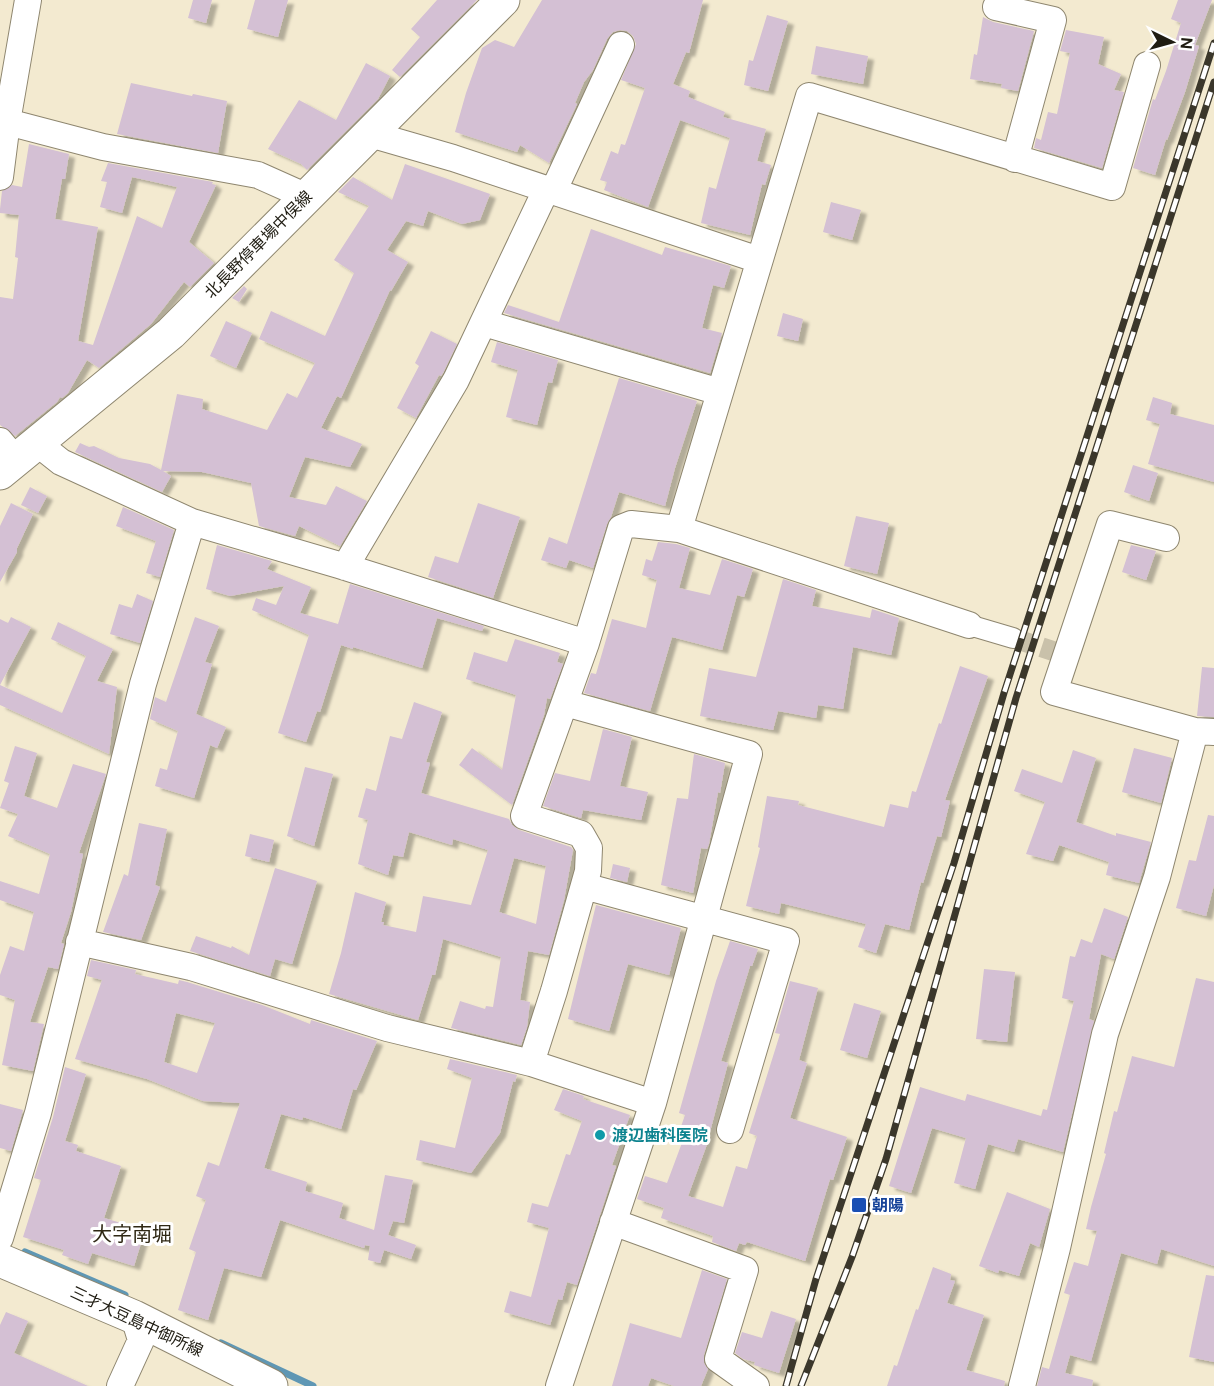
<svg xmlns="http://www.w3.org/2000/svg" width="1214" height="1386" viewBox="0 0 1214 1386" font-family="'DM Sans','Noto Sans JP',sans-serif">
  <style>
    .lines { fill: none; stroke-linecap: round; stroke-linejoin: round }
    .stream { stroke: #5f97b4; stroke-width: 7 }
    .building { fill: #d4c0d4; fill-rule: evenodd; filter: url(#shadow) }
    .pedestrian-tunnel { stroke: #c9c1aa; stroke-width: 20; stroke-dasharray: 20 10; stroke-linecap: butt }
    .pedestrian-casing { stroke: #8e866f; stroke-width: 22 }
    .minor-casing { stroke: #8e866f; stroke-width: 28 }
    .secondary-casing { stroke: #8e866f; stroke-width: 35 }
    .pedestrian { stroke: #fff; stroke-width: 20 }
    .minor { stroke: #fff; stroke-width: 26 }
    .secondary { stroke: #fff; stroke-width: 33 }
    .rail-casing { stroke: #3b372b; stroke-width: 7 }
    .rail { stroke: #fff; stroke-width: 4.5; stroke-dasharray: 14; stroke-linecap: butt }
    .culture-dot { fill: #0f9aa8; stroke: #fff; stroke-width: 2 }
    .transit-dot { fill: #1a4fb4; stroke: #fff; stroke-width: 2 }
    .labels { text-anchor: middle; stroke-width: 6; stroke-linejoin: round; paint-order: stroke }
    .street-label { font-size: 16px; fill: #1f1c12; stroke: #fff }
    .culture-label { font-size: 16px; font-weight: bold; fill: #0d838f; stroke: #fff; text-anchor: start }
    .transit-label { font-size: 16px; font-weight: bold; fill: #164399; stroke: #fff; text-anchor: start }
    .quarter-label { font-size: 20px; fill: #2f2814; stroke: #fff }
  </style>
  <defs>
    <filter id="shadow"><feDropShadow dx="6" dy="4" stdDeviation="1.5" flood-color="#0004"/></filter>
  </defs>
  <rect width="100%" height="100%" fill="#f3ead0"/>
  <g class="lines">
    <!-- stream -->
    <path class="stream" d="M25,1252L125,1295
      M221,1343L313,1386"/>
  </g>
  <!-- building -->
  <path class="building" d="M193,0H212L206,23L188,18Z
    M255,0H288L278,37L247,29Z
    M437,0H477L400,77L392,70L420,37L411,29Z
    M542,0H703L689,53L686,52L673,84L690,91L688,97L725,112L723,117L766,129L757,161L771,165L765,185L762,184L750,235L701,223L709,187L716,189L730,138L680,120L648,207L604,190L607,182L600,180L611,151L618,154L621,144L625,145L645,88L621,80L636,44L633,36L627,31L620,30L613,32L607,39L593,70L584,82L575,103L577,104L549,163L520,145L517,152L455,132L466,93L482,48L495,40L514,47Z
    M1178,0H1212L1195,45L1199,46L1185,92L1167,140L1166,139L1155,175L1133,168L1153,99L1155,100L1166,71L1181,23L1171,19Z
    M767,15L788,21L768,91L744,85L749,60L753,61Z
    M983,17L993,22L1034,31L1018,91L1001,88L1002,84L970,79L974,54L977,55Z
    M1066,30L1104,37L1098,64L1121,74L1114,90L1124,92L1102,168L1034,148L1036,138L1041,140L1048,112L1057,114L1070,53L1060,51Z
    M816,46L868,56L863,84L811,74Z
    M366,63L390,76L378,99L307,170L301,164L268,149L299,100L336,120Z
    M131,83L192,96L193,94L227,101L218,153L117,134Z
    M29,144L69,154L65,179H62L55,219L98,227L78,341L93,345L137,216L162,228L177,187L132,177L122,213L100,207L107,182L101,181L108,163L213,182L212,184L216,185L189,242L214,263L190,287L184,282L151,324L99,368L87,360L68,393L62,398L60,397L57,402L15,436L0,425V297L13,299L18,258L15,257L19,215L0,213V209L2,191L12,185L22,187Z
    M405,164L490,194L480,220L462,224L428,211L423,226L406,221L387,250L408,262L391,291L390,290L341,398L337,396L321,428L362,444L350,467L305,457L289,497L326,505L336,486L367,501L340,546L299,526L295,536L259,526L251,483L202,472L163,471L171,476L162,492L75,452L80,443L89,447L94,446L119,458L150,464L161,470L177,394L203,399L202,409L267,430L287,393L297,398L315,363L259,339L271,311L325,336L354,273L334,260L369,206L338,192L353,177L392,200Z
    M831,202L861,210L852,240L823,232Z
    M591,229L662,255L665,247L731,266L724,288L713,285L702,328L722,333L710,373L504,313L508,305L559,322Z
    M244,286L247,289L239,302L232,298Z
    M783,313L803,319L798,341L777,336Z
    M226,321L252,333L236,368L210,356Z
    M431,331L457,344L443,373L441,376L439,375L416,418L397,408L419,366L415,363Z
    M497,342L558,360L552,383L548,382L537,425L506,417L518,370L491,362Z
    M619,378L697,401L675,468L665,506L619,492L611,517L607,524L593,568L569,560L566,568L541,560L549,537L567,544Z
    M1153,397L1172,403L1170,414L1214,425V482L1148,464L1160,424L1146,420Z
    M1133,465L1158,473L1149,501L1124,492Z
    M30,487L47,496L38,513L21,505Z
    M11,503L33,514L17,548V552L0,582V526Z
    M478,503L520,517L493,598L428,577L435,556L458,563Z
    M123,507L174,530L160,577L146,573L156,541L116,526Z
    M856,516L889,523L877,574L844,566Z
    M658,542L676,544L690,548L679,588L710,595L722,559L753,569L744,597L737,595L722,650L672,637L650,711L584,693L591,673L596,674L612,619L646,628L657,580L642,575L646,559L652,561Z
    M217,545L272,561L267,569L311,587L300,613L338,624L350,584L484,626L482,631L437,618L422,668L353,647V649L341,645L320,712L317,711L306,742L278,733L309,635L252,610L256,598L276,605L284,586L230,596L206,589Z
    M1131,545L1156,551L1146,580L1122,572Z
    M783,579L816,590L812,606L870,618L872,609L899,618L891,655L853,647L843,709L818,705L816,718L778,711L773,730L700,716L709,668L756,677Z
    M137,594L153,601L140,643L110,634L119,604L132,608Z
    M11,617L31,627L0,685L62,713L86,656L51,639L58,622L113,649L97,681L117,687L109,754L0,705V619L8,623Z
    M195,617L219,626L205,662L212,664L196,714L226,727L217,748L210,745L194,798L155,786L160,768L167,770L178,731L150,719L155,697L166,702Z
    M515,639L560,653L557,662L563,664L550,699L547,698L544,715L512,805L459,765L472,748L502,770L516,695L466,679L474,652L507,662Z
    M960,666L988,676L945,800L950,801L941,837L937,836L923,883L921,882L909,930L885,924L876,953L858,947L866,924L781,903L779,914L746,906L760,848L758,847L767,796L799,801L798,805L884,827L890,804L908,808L912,791L916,792L939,723L941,724Z
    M1202,667L1214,668V717L1197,716Z
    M414,702L442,712L426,762L430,763L421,793L509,819L512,825L519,830L571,847L573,850L564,900L549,955L528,951L520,1000L530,1002L527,1027L521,1045L451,1028L460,1001L485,1009L486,1006L493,1007L501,957L443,939L435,975H432L418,1020L329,994L341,953L355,892L386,902L381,922H384L383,925L416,932L423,896L471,905L488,850L453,839L452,845L409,832L403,857L393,855L388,875L358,864L368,820L358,817L366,788L376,791L390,736L402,739ZM514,858L546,866L536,924L499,912Z
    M603,729L632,737L620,786L648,792L641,820L583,810L581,818L543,806L555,773L590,781Z
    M15,746L37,753L24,796L57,808L73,764L106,774L79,853L83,854L71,912L61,943L64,944L58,969L48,967L30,1022L44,1024L33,1071L2,1065L15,1000L0,995V975L10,946L24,951L34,912L0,900V881L39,894L50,854L8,836L18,814L0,808L9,783L4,781Z
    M1134,748L1172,758L1161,803L1122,792Z
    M1073,750L1096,758L1076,822L1116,836V833L1151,842L1139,883L1106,875L1109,862L1059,845L1053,861L1026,854L1045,802L1014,791L1022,769L1062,783Z
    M694,754L725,763L720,793L718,792L709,844L707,849L701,848L693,893L661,885L677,798L688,799Z
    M305,767L333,774L314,846L287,836Z
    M1208,815L1214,816V885L1206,916L1176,908L1189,860L1196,861Z
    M139,823L167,829L155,885L160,887L141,940L103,932L124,874L128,876Z
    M250,834L274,840L269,862L245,856Z
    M613,864L630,868L627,882L610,878Z
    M275,868L317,881L292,964L275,959L270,976L190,951L196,936L231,948L232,946L249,955Z
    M596,905L681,928L669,975L628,964L609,1031L568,1019Z
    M1104,908L1128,917L1114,959L1101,954L1089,1019L1094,1021L1063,1152L1018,1139L1014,1152L988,1144L975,1189L954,1183L966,1138L932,1128L911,1193L889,1186L920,1087L965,1101L967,1094L1041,1116L1043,1109L1047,1110L1074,1001L1062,998L1070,956L1075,957L1081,939L1092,943Z
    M730,941L758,949L752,966H750L721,1061L728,1063L706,1147L688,1196L723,1207L736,1166L747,1169L757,1136L749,1133L780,1034L775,1033L790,981L818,988L799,1060L807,1063L790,1118L847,1137L833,1180L830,1179L805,1261L747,1242L745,1245L739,1243L736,1251L712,1242L713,1236L661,1218L664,1208L637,1199L645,1176L667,1183L683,1140L677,1138L685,1115L679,1113L716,981Z
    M91,960L136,970L135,974L178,984L179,980L187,982L262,1005L310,1024L311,1020L377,1041L356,1090L353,1089L341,1129L303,1117L302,1120L281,1114L264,1168L307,1182L305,1191L343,1203L339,1218L374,1230L385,1175L413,1180L404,1223L393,1221L388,1235L416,1245L411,1259L384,1250L380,1263L368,1260L370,1246L365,1245L364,1248L280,1220L261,1277L224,1268L208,1320L178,1310L196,1252L189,1249L206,1200L196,1196L208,1162L219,1166L240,1103L203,1101L147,1079L75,1059L102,980L87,976ZM176,1013L215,1023L197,1073L164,1062Z
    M984,969L1015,972L1007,1042L976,1039Z
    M1196,978L1214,982V1266L1161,1249L1157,1264L1121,1253L1091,1361L1070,1355L1065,1373L1093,1380L1092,1386H1037L1042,1367L1049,1369L1070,1295L1064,1293L1074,1262L1088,1266L1097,1231L1086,1229L1091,1207L1106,1154L1104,1153L1114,1111L1117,1112L1132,1056L1174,1067Z
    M854,1003L881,1011L867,1058L840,1050Z
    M450,1059L517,1075L515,1082L513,1081L500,1133L471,1173L416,1160L420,1140L455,1148L472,1078L447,1069Z
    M65,1067L86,1074L65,1141L78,1145L76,1151L121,1166L104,1218L145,1230L134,1266L92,1253L88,1264L62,1255L64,1250L23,1237L41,1180L34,1178L53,1117Z
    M563,1089L584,1096L583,1099L630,1115L612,1165L616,1166L577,1285L567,1282L562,1300L558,1299L550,1325L504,1312L510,1291L531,1297L549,1228L527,1222L532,1203L548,1207L566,1154L570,1155L582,1121L554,1110Z
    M0,1104L23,1110L11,1151L0,1148Z
    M1007,1192L1050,1209L1039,1247L1030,1243L1019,1276L999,1270L998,1273L979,1266Z
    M933,1267L951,1274L950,1280L955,1281L947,1303L984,1315L966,1370L1005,1381L1004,1386H887L894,1365L897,1366L916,1309L918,1310Z
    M702,1270L727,1279L704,1355V1363L708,1369L701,1386H674L651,1378L648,1386H612L630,1323L681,1338Z
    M1206,1275L1214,1276V1362L1189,1357Z
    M771,1311L796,1319L779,1373L754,1365L755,1362L743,1359L735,1353L742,1332L762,1338Z
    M6,1312L28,1321L14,1353L88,1386H0V1325Z"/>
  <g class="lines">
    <!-- pedestrian-tunnel -->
    <path class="pedestrian-tunnel" d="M1013,638L1056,652"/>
    <!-- pedestrian casing -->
    <g class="pedestrian-casing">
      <path id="pedestrian" d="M969,625L1013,638"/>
    </g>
    <!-- minor casing -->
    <g class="minor-casing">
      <path id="minor" d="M996,7L1053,20L1015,159
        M0,120L103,147L258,175L305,196
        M370,134L453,158L759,260
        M0,177L7,122L28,0
        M553,192L621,45
        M484,323L720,392
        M0,441L16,460
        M37,443L61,462L192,522L339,565L586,643
        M679,529L969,625
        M1166,538L1110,524L1054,692L1195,731L1214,732
        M345,567L456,380L546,190
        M565,703L749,754L653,1103
        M584,886L786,941L730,1130
        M79,942L191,967L387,1028L531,1063L653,1103L559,1386
        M531,1063L554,991L588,871L589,848L581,834L524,816L586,643L621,528L631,524L679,529L809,96L1112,187L1147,65
        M613,1222L745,1270L718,1359L756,1386
        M0,1238L38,1113L143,684L192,522
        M120,1386L141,1340L134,1317
        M1022,1386L1057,1248L1105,1034L1157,877L1195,731"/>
    </g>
    <!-- secondary casing -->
    <g class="secondary-casing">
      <path id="secondary" d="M0,473L171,333L503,0
        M0,1260L134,1317L271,1386"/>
    </g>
    <!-- pedestrian -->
    <use href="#pedestrian" class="pedestrian"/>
    <!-- minor -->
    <use href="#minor" class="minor"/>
    <!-- secondary -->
    <use href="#secondary" class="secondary"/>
    <!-- rail casing -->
    <g class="rail-casing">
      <path id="rail" d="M786,1386L816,1279L954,863L1004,693L1214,43
        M801,1386L852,1257L886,1159L1016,698L1214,82"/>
    </g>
    <!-- rail -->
    <use href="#rail" class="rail"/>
  </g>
  <!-- markers -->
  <circle class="culture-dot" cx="600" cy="1135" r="6"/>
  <rect class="transit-dot" x="851" y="1197" width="16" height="16" rx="3"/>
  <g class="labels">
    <!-- street labels -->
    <g class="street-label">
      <text transform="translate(258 244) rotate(-45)" y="6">北長野停車場中俣線</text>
      <text transform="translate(137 1321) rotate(25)" y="6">三才大豆島中御所線</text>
    </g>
    <!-- culture labels -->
    <g class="culture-label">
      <text x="612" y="1141">渡辺歯科医院</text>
    </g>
    <!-- transit labels -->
    <g class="transit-label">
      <text x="872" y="1211">朝陽</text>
    </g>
    <!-- quarter labels -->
    <g class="quarter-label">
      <text x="132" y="1241">大字南堀</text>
    </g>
  </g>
  <!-- north arrow -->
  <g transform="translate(1172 42) rotate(95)" stroke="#ffffff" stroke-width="4.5" paint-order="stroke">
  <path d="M0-4.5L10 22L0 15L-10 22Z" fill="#1f1c12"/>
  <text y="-9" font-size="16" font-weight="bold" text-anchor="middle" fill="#1f1c12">N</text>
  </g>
</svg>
